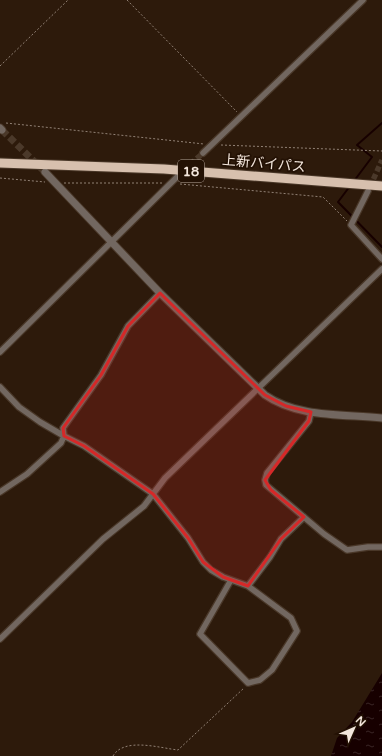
<svg xmlns="http://www.w3.org/2000/svg" width="382" height="756" viewBox="0 0 382 756" font-family="'Varela Round','Noto Sans JP',sans-serif">
  <style>
    .water { fill: url(#water-ripples) }
    .lines { fill: none; stroke-linecap: round; stroke-linejoin: round }
    .stream { stroke: #170000; stroke-width: 2 }
    .minor-tunnel { stroke: #4b392a; stroke-width: 5.5; stroke-dasharray: 5.5 3; stroke-linecap: butt }
    .tertiary-tunnel { stroke: #4b392a; stroke-width: 7; stroke-dasharray: 7 3.5; stroke-linecap: butt }
    .minor-casing { stroke: #493728; stroke-width: 8 }
    .tertiary-casing { stroke: #493728; stroke-width: 9 }
    .trunk-casing { stroke: #493728; stroke-width: 11 }
    .path { stroke: #918175; stroke-width: 1; stroke-dasharray: 2 2; stroke-linecap: butt }
    .minor { stroke: #726760; stroke-width: 5.5 }
    .tertiary { stroke: #726760; stroke-width: 7 }
    .trunk { stroke: #d7c0ae; stroke-width: 9 }
    .marked { fill: #d62828; fill-opacity: 0.2; stroke: #d62828; stroke-width: 3; stroke-linejoin: round }
    .labels { text-anchor: middle; stroke-width: 3.5; stroke-linejoin: round; paint-order: stroke }
    .shield { fill: #231104; stroke: #b5a69b; stroke-width: 1 }
    .shield-label { font-size: 13px; font-weight: bold; fill: #f3e6dc }
    .street-label { font-size: 14px; fill: #f3e6dc; stroke: #231104 }
  </style>
  <defs>
    <pattern id="water-ripples" width="26" height="14" patternUnits="userSpaceOnUse"><rect width="26" height="14" fill="#170000"/><path d="M2 4q2-2 4 0t4 0M15 11q2-2 4 0t4 0" fill="none" stroke="#392525"/></pattern>
  </defs>
  <rect width="100%" height="100%" fill="#2d1a0b"/>
  <!-- water -->
  <path class="water" d="M382,673V756H331L337,738L352,722Z"/>
  <g class="lines">
    <!-- stream -->
    <path class="stream" d="M354,181L372,157L357,145L382,123
      M350,186L338,202L382,247"/>
    <!-- minor-tunnel -->
    <path class="minor-tunnel" d="M184,170L203,153
      M370,187L382,160"/>
    <!-- tertiary-tunnel -->
    <path class="tertiary-tunnel" d="M2,130L45,172"/>
    <!-- minor casing -->
    <g class="minor-casing">
      <path id="minor" d="M203,153L363,0
        M368,191L351,225L382,259
        M0,352L177,177
        M0,387L19,407L40,422L64,436L84,446L153,494L188,538L203,562L211,570L223,577L248,586L270,557L281,539L304,517
        M311,412L309,421L267,473L265,480L266,485L324,534L347,550L368,547H382
        M0,492L27,474L61,443L64,436L63,428L101,375L128,326L160,293
        M231,580L200,634L248,683L260,680L272,670L297,631L291,618L248,586
        M0,639L103,539L144,506L165,478L382,269"/>
    </g>
    <!-- tertiary casing -->
    <g class="tertiary-casing">
      <path id="tertiary" d="M0,128L2,130
        M45,172L160,293L265,395C298,418 343,414 382,418"/>
    </g>
    <!-- trunk casing -->
    <g class="trunk-casing">
      <path id="trunk" d="M0,163L164,169L382,186"/>
    </g>
    <!-- path -->
    <path class="path" d="M127,0L237,112
      M0,66L68,0
      M6,123L204,144
      M221,145L382,151
      M0,178L45,182
      M64,183H163
      M180,184L323,197L347,221
      M113,756C124,737 160,748 178,750L244,688"/>
    <!-- minor -->
    <use href="#minor" class="minor"/>
    <!-- tertiary -->
    <use href="#tertiary" class="tertiary"/>
    <!-- trunk -->
    <use href="#trunk" class="trunk"/>
  </g>
  <!-- marked area -->
  <path class="marked" d="M160,293L265,395L286,406L311,412L309,421L265,480L271,490L304,517L281,539L248,586L223,577L203,562L188,538L153,494L84,446L64,436L63,428L101,375L128,326Z"/>
  <g class="labels">
    <!-- shield labels -->
    <rect class="shield" x="178" y="160" width="26" height="22" rx="3"/>
    <g class="shield-label">
      <text x="191" y="176">18</text>
    </g>
    <!-- street labels -->
    <g class="street-label">
      <text transform="translate(264 163) rotate(5)" y="5">上新バイパス</text>
    </g>
  </g>
  <!-- north arrow -->
  <g transform="translate(354 728) rotate(45)" stroke="#231104" stroke-width="3" paint-order="stroke">
  <path d="M0-3L7 15L0 10L-7 15Z" fill="#f3e6dc"/>
  <text y="-6" font-size="11" font-weight="bold" text-anchor="middle" fill="#f3e6dc">N</text>
  </g>
</svg>
